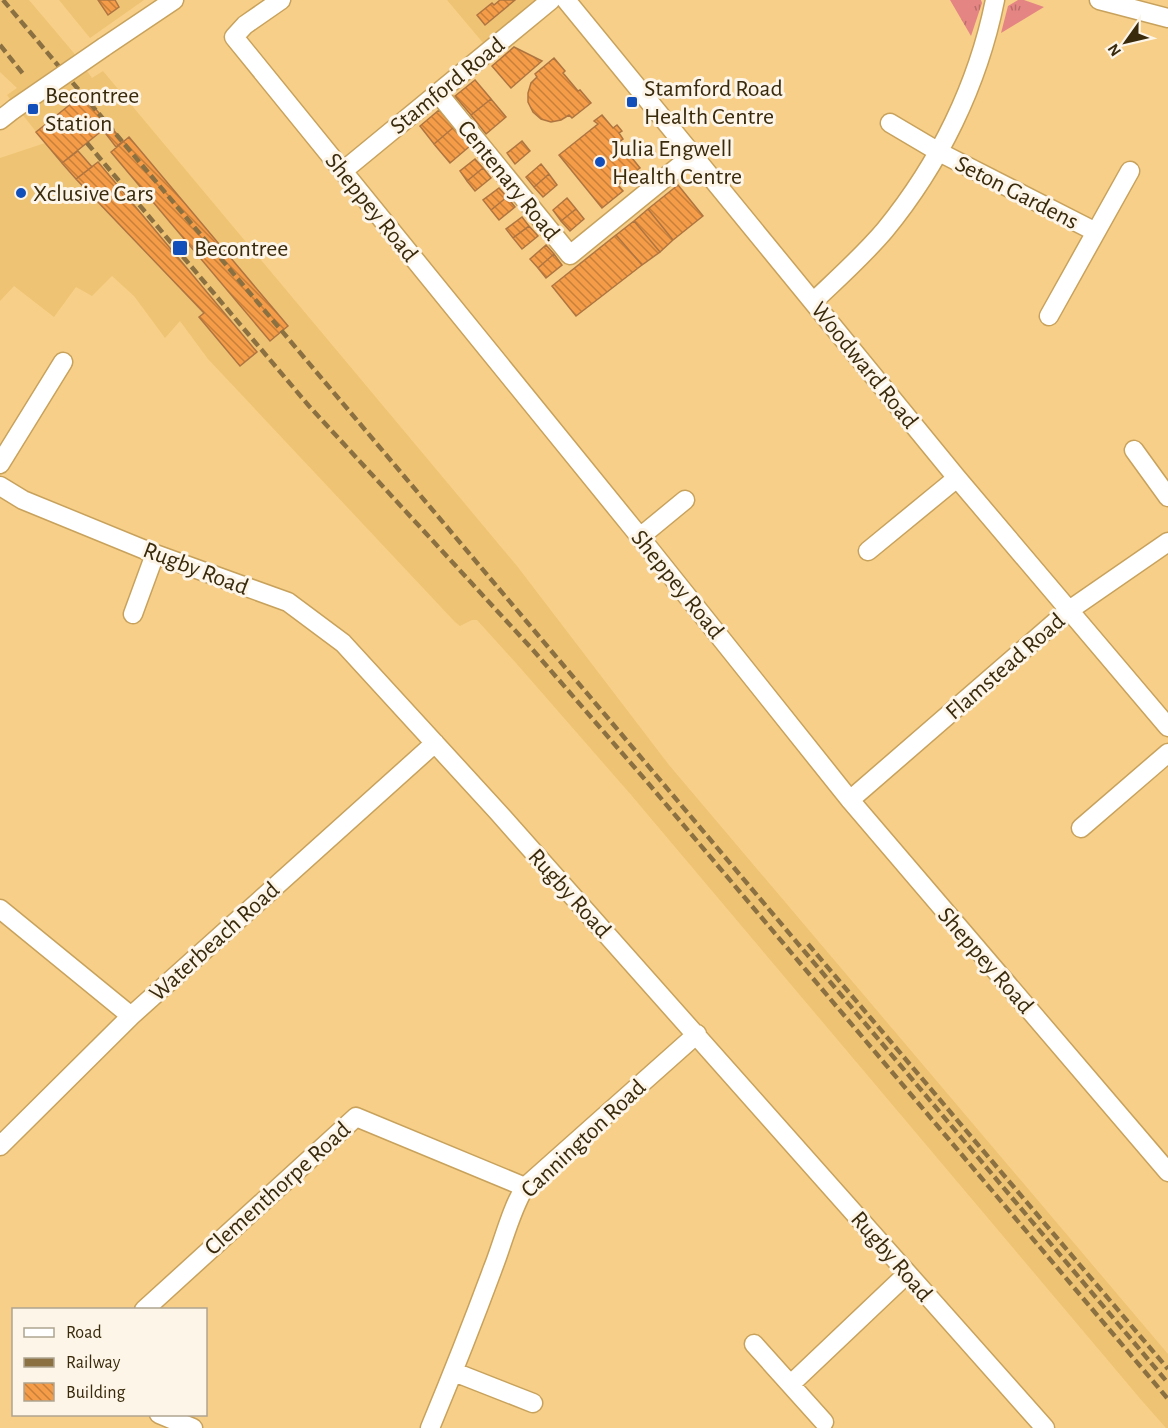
<svg xmlns="http://www.w3.org/2000/svg" width="1168" height="1428" viewBox="0 0 1168 1428" font-family="'Alegreya Sans',sans-serif">
  <style>
    .built { fill: #efc374 }
    .grass { fill: url(#grass-tufts) }
    .building { fill: url(#building-back-hatch); stroke: #af7541; stroke-width: 1.5 }
    .lines { fill: none; stroke-linecap: round; stroke-linejoin: round }
    .minor-casing { stroke: #c8a25c; stroke-width: 21 }
    .minor { stroke: #fff; stroke-width: 18 }
    .rail { stroke: #8b7141; stroke-width: 4.5; stroke-dasharray: 9 4.5; stroke-linecap: butt }
    .minor-bridge-casing { stroke: #c8a25c; stroke-width: 21; stroke-linecap: butt }
    .minor-bridge { stroke: #fff; stroke-width: 18 }
    .poi-dot { fill: #134fba; stroke: #fdf5e8; stroke-width: 2 }
    .labels { text-anchor: middle; stroke-width: 6; stroke-linejoin: round; paint-order: stroke }
    .street-label { font-size: 24px; fill: #392a0c; stroke: #fdf5e8 }
    .poi-label { font-size: 24px; fill: #392a0c; stroke: #fdf5e8; text-anchor: start }
  </style>
  <defs>
    <pattern id="grass-tufts" width="24" height="20" patternUnits="userSpaceOnUse" patternTransform="scale(1.5)"><rect width="24" height="20" fill="#e48584"/><path d="M3 7l-1-3M5 7V3M7 7l1-3M15 17l-1-3M17 17v-4M19 17l1-3" fill="none" stroke="#ba6d6a"/></pattern>
    <pattern id="building-back-hatch" width="6" height="6" patternUnits="userSpaceOnUse" patternTransform="scale(1.5)"><rect width="6" height="6" fill="#f49c48"/><path d="M-1 5l2 2M0 0l6 6M5-1l2 2" fill="none" stroke="#c77f3a"/></pattern>
  </defs>
  <rect width="100%" height="100%" fill="#f7cf88"/>
  <!-- built -->
  <path class="built" d="M0,0H29L73,52L92,78L103,71L517,566L669,765L1168,1354V1428H1166L1143,1402L632,796L516,663L477,620H472L460,626L455,622L208,359L180,321L165,338L134,296L112,276L92,296L76,287L54,317L14,286L0,301V158L45,143L7,95L17,88L0,72Z
    M59,0H144L90,38Z
    M447,0H537L484,44Z"/>
  <!-- grass -->
  <path class="grass" d="M950,0H981L982,3L971,36Z
    M1018,0H1024L1044,7L1001,33L1008,6Z"/>
  <!-- building -->
  <path class="building" d="M98,0H115L119,7L108,15Z
    M500,0H515L485,25L477,15L492,3L494,5Z
    M514,47L542,61L511,88L492,66Z
    M554,58L565,71L563,73L578,91L580,90L591,103L572,118L569,115L561,120L551,122L541,119L533,112L528,102V93L531,83L537,77L535,74Z
    M475,80L491,99L471,115L455,96Z
    M83,94L109,125L62,163L36,132Z
    M491,99L506,117L486,134L471,115Z
    M439,110L454,127L434,144L420,126Z
    M602,115L613,128L617,125L622,131L619,133L623,139L619,142L640,168L618,185L623,191L602,208L559,155L598,124L594,121Z
    M109,125L123,141L116,147L103,130Z
    M454,127L470,146L450,163L434,144Z
    M129,137L288,326L270,341L111,152Z
    M522,141L530,151L515,164L507,153Z
    M78,151L92,167L76,179L62,163Z
    M475,159L483,168L467,181L460,171Z
    M98,162L257,352L240,366L199,317L204,313L76,179Z
    M541,164L549,174L534,187L526,177Z
    M483,168L491,178L475,191L467,181Z
    M549,174L557,185L543,197L534,187Z
    M678,185L703,216L673,240L648,209Z
    M499,188L507,197L491,210L483,200Z
    M507,197L515,207L499,220L491,210Z
    M567,198L576,209L561,221L553,210Z
    M576,209L584,219L570,231L561,221Z
    M648,209L673,240L660,252L634,221Z
    M522,217L529,226L513,238L506,229Z
    M634,221L660,252L642,265L616,235Z
    M529,226L538,236L522,249L513,238Z
    M616,235L642,265L576,316L552,286Z
    M546,245L554,254L538,268L530,259Z
    M554,254L562,265L546,278L538,268Z"/>
  <g class="lines">
    <!-- minor casing -->
    <g class="minor-casing">
      <path id="minor" d="M281,0L245,25L234,37L640,537L850,800L1168,1172
        M566,0L957,478L1168,727
        M1099,0L1168,18
        M104,47L174,0
        M438,93L570,255L693,155
        M0,120L14,109
        M890,123L939,152L1096,232
        M343,171L551,0
        M813,302C837,279 863,256 885,230C939,164 978,85 995,0
        M1049,316L1130,171
        M1134,450L1168,497
        M0,464L63,362
        M0,486L23,500L155,554L288,602L343,643L497,811L1045,1428
        M640,537L685,500
        M868,551L957,478
        M133,614L155,554
        M850,800L1068,611L1168,542
        M1081,828L1168,753
        M0,909L131,1016
        M0,1146L131,1016L435,743
        M144,1310L356,1117L525,1187
        M754,1344L824,1422
        M454,1372L533,1403
        M791,1384L907,1274
        M159,1414L193,1428
        M430,1428C452,1375 473,1322 493,1268C503,1243 511,1209 525,1187L697,1034"/>
    </g>
    <!-- minor -->
    <use href="#minor" class="minor"/>
    <!-- rail -->
    <path class="rail" d="M3,0L1168,1383
      M0,45L24,75
      M87,143L309,406L533,650L648,783L1168,1399
      M808,944L1168,1369"/>
    <!-- minor-bridge casing -->
    <g class="minor-bridge-casing">
      <path id="minor-bridge" d="M14,109L104,47"/>
    </g>
    <!-- minor-bridge -->
    <use href="#minor-bridge" class="minor-bridge"/>
  </g>
  <!-- markers -->
  <g class="poi-dot">
    <rect x="626" y="96" width="12" height="12" rx="3"/>
    <rect x="27" y="103" width="12" height="12" rx="3"/>
    <circle cx="600" cy="162" r="6"/>
    <circle cx="21" cy="193" r="6"/>
    <rect x="172" y="240" width="16" height="16" rx="3"/>
  </g>
  <g class="labels">
    <!-- street labels -->
    <g class="street-label">
      <text transform="translate(447 85) rotate(-39)" y="8">Stamford Road</text>
      <text transform="translate(509 180) rotate(51)" y="8">Centenary Road</text>
      <text transform="translate(1017 192) rotate(27)" y="8">Seton Gardens</text>
      <text transform="translate(372 207) rotate(51)" y="8">Sheppey Road</text>
      <text transform="translate(865 365) rotate(51)" y="8">Woodward Road</text>
      <text transform="translate(196 568) rotate(21)" y="8">Rugby Road</text>
      <text transform="translate(678 584) rotate(51)" y="8">Sheppey Road</text>
      <text transform="translate(1005 666) rotate(-41)" y="8">Flamstead Road</text>
      <text transform="translate(570 893) rotate(48)" y="8">Rugby Road</text>
      <text transform="translate(214 941) rotate(-42)" y="8">Waterbeach Road</text>
      <text transform="translate(986 960) rotate(49)" y="8">Sheppey Road</text>
      <text transform="translate(583 1138) rotate(-43)" y="8">Cannington Road</text>
      <text transform="translate(277 1188) rotate(-42)" y="8">Clementhorpe Road</text>
      <text transform="translate(892 1256) rotate(49)" y="8">Rugby Road</text>
    </g>
    <!-- poi labels -->
    <g class="poi-label">
      <text x="644" y="96">Stamford Road<tspan x="644" dy="28">Health Centre</tspan></text>
      <text x="45" y="103">Becontree<tspan x="45" dy="28">Station</tspan></text>
      <text x="612" y="156">Julia Engwell<tspan x="612" dy="28">Health Centre</tspan></text>
      <text x="33" y="201">Xclusive Cars</text>
      <text x="194" y="256">Becontree</text>
    </g>
  </g>
  <!-- legend -->
  <rect x="12" y="1308" width="195" height="108" fill="#fdf5e8" stroke="#afa490" stroke-width="1.5"/>
  <rect x="24" y="1328" width="30" height="9" fill="#ffffff" stroke="#afa490" stroke-width="1.5"/>
  <text x="66" y="1338" font-size="18" fill="#392a0c">Road</text>
  <rect x="24" y="1358" width="30" height="9" fill="#8b7141" stroke="#afa490" stroke-width="1.5"/>
  <text x="66" y="1368" font-size="18" fill="#392a0c">Railway</text>
  <rect x="24" y="1383" width="30" height="18" fill="url(#building-back-hatch)" stroke="#afa490" stroke-width="1.5"/>
  <text x="66" y="1398" font-size="18" fill="#392a0c">Building</text>
  <!-- north arrow -->
  <g transform="translate(1126 42) rotate(236)" stroke="#fdf5e8" stroke-width="4.5" paint-order="stroke">
  <path d="M0-4.5L10 22L0 15L-10 22Z" fill="#392a0c"/>
  <text y="-9" font-size="16" font-weight="bold" text-anchor="middle" fill="#392a0c">N</text>
  </g>
</svg>
